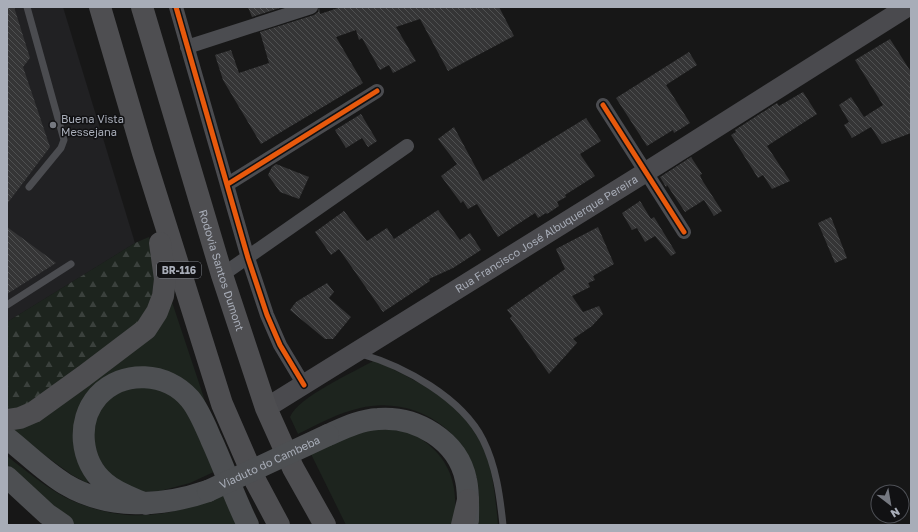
<svg xmlns="http://www.w3.org/2000/svg" width="918" height="532" viewBox="0 0 918 532" font-family="'Golos Text',sans-serif">
  <style>
    .built { fill: #212123 }
    .green { fill: #1d241e }
    .forest { fill: url(#forest-firs) }
    .building { fill: url(#building-back-hatch) }
    .lines { fill: none; stroke-linecap: round; stroke-linejoin: round }
    .lane { stroke: #4b4c50; stroke-width: 7 }
    .street { stroke: #4b4c50; stroke-width: 14 }
    .secondary { stroke: #4a4a4e; stroke-width: 20 }
    .primary { stroke: #4d4f52; stroke-width: 22 }
    .highway { stroke: #4e4e51; stroke-width: 22 }
    .primary-bridge { stroke: #4d4f52; stroke-width: 22 }
    .cycleway-casing { stroke: #111113; stroke-width: 8 }
    .cycleway { stroke: #e8590c; stroke-width: 5 }
    .poi-dot { fill: #757880; stroke: #111113; stroke-width: 1.5 }
    .labels { text-anchor: middle; stroke-width: 3; stroke-linejoin: round; paint-order: stroke }
    .shield { fill: #111113; stroke: #7b7e86; stroke-width: 1 }
    .shield-label { font-size: 10px; font-weight: bold; fill: #a8adb8 }
    .poi-label { font-size: 11px; fill: #a8adb8; stroke: #111113; text-anchor: start }
    .street-label { font-size: 11px; fill: #a8adb8; stroke: #111113 }
  </style>
  <defs>
    <pattern id="forest-firs" width="22" height="20" patternUnits="userSpaceOnUse"><rect width="22" height="20" fill="#1d241e"/><path d="M5 1l3.5 6h-7zM16 11l3.5 6h-7z" fill="#3b413d"/></pattern>
    <pattern id="building-back-hatch" width="6" height="6" patternUnits="userSpaceOnUse"><rect width="6" height="6" fill="#353536"/><path d="M-1 5l2 2M0 0l6 6M5-1l2 2" fill="none" stroke="#4f5051"/></pattern>
  </defs>
  <rect width="100%" height="100%" fill="#171717"/>
  <!-- built -->
  <path class="built" d="M7,7H63L135,243L7,322Z"/>
  <!-- green -->
  <path class="green" d="M170,296L213,425L181,381L93,395L92,477L87,483L72,475L7,428Z
    M375,360C414,380 460,400 481,441C492,461 496,502 498,525H476C477,513 480,498 478,485C469,430 414,395 360,408C338,413 318,424 298,434L290,417C298,397 354,372 375,360Z
    M153,384L184,400L218,470L190,483L160,491L143,492L110,480L91,451L94,416L118,390Z
    M374,428C385,429 397,430 408,432C415,434 423,440 429,445C454,466 458,493 454,525H346L311,454L341,439Z
    M7,456C25,470 53,493 73,501C130,525 174,517 229,491L245,525H74L7,468Z"/>
  <!-- forest -->
  <path class="forest" d="M149,237L156,265L149,317L29,409L7,414V322L135,243Z"/>
  <!-- building -->
  <path class="building" d="M7,7H14L30,58L23,67L50,147L7,204Z
    M248,7H283L252,17Z
    M319,7L320,14L341,7H499L514,36L448,71L420,19L396,27L416,61L393,73L389,65L380,70L362,38L359,40L356,30L336,37L363,83L261,144L223,80L215,55L231,50L239,73L269,63L260,32L314,15L318,12Z
    M890,39L911,72V133L882,144L871,127L852,138L844,125L849,122L839,105L851,97L864,117L883,105L855,60Z
    M689,52L697,65L666,85L690,123L674,133L673,130L647,146L616,98Z
    M803,92L817,114L767,146L790,181L772,189L763,175L758,178L731,135L736,132L735,130L777,103L779,106Z
    M361,114L377,141L368,147L362,138L346,148L335,130Z
    M586,118L601,141L580,154L595,176L565,195L566,197L557,202L559,206L547,214L546,213L538,218L535,213L498,237L477,204L468,209L463,201L461,203L441,176L457,164L438,139L454,127L483,181Z
    M691,157L702,174L700,175L702,180L722,211L714,216L704,200L685,212L667,185L666,187L660,177Z
    M276,164L309,177L299,199L280,192L268,175L272,167Z
    M640,201L651,219L654,217L676,253L671,256L655,236L645,242L637,228L632,230L622,213Z
    M438,210L460,240L470,233L481,250L453,268L429,279L430,281L383,312L339,249L331,255L315,232L344,211L367,241L387,228L394,239Z
    M831,217L847,258L835,263L818,223Z
    M7,227L56,263L7,294Z
    M598,227L614,264L593,276L595,280L588,283L590,287L572,296L583,312L599,306L603,314L592,326L573,339L577,343L549,374L510,318L512,316L507,310L565,269L556,249Z
    M327,283L334,292L329,298L351,317L333,339H325L290,310L296,302Z"/>
  <g class="lines">
    <!-- lane -->
    <path class="lane" d="M27,7L64,140L61,148L29,187
      M7,305L71,264
      M361,354C404,366 462,398 483,440C496,466 500,496 503,525"/>
    <!-- street -->
    <path class="street" d="M176,7L248,258L267,315L280,345L304,385
      M187,47L311,7
      M603,105L684,232
      M228,184L377,91
      M222,275L407,146"/>
    <!-- secondary -->
    <path class="secondary" id="s1" d="M266,408L646,172L907,7"/>
    <!-- primary -->
    <path class="primary" d="M328,435C344,428 360,420 378,419C416,416 458,440 466,480C469,493 468,507 468,520
      M7,438C26,453 44,471 65,484C108,510 162,507 208,491
      M7,477L47,514L63,525
      M146,504C132,498 116,493 105,483C80,462 76,421 98,396C123,369 167,372 190,399C199,410 205,425 211,439C224,467 234,497 248,525"/>
    <!-- highway -->
    <g class="highway">
      <path d="M100,7L143,153L222,404L256,482L279,525"/>
      <path id="s2" d="M142,7L222,275L266,408L293,468L325,525"/>
      <path d="M7,420L20,418L34,412L84,376L146,329L157,312L163,296L165,279L160,243"/>
      <path d="M462,525L468,500"/>
    </g>
    <!-- primary-bridge -->
    <path class="primary-bridge" id="s3" d="M208,491L328,435"/>
    <!-- cycleway casing -->
    <g class="cycleway-casing">
      <path id="cycleway" d="M176,7L248,258L267,315L280,345L304,385
        M603,105L684,232
        M228,184L377,91"/>
    </g>
    <!-- cycleway -->
    <use href="#cycleway" class="cycleway"/>
  </g>
  <!-- markers -->
  <circle class="poi-dot" cx="53" cy="125" r="4"/>
  <g class="labels">
    <!-- shield labels -->
    <rect class="shield" x="157" y="262" width="44" height="16" rx="3"/>
    <g class="shield-label">
      <text x="179" y="274">BR-116</text>
    </g>
    <!-- poi labels -->
    <g class="poi-label">
      <text x="61" y="123">Buena Vista<tspan x="61" dy="13">Messejana</tspan></text>
    </g>
    <!-- street labels -->
    <g class="street-label">
      <text dy="4" stroke="none"><textPath href="#s1" startOffset="330">Rua Francisco José Albuquerque Pereira</textPath></text>
      <text dy="4" stroke="none"><textPath href="#s2" startOffset="275">Rodovia Santos Dumont</textPath></text>
      <text dy="4" stroke="none"><textPath href="#s3" startOffset="68">Viaduto do Cambeba</textPath></text>
    </g>
  </g>
  <!-- border -->
  <rect width="918" height="532" fill="none" stroke="#a8adb8" stroke-width="16"/>
  <!-- north arrow -->
  <g transform="translate(890 504) rotate(149)"><circle r="19" fill="#111113" stroke="#4d4f55"/>
  <path d="M0-3L7 15L0 10L-7 15Z" fill="#757880"/>
  <text y="-6" font-size="11" font-weight="bold" text-anchor="middle" fill="#a8adb8">N</text>
  </g>
</svg>
